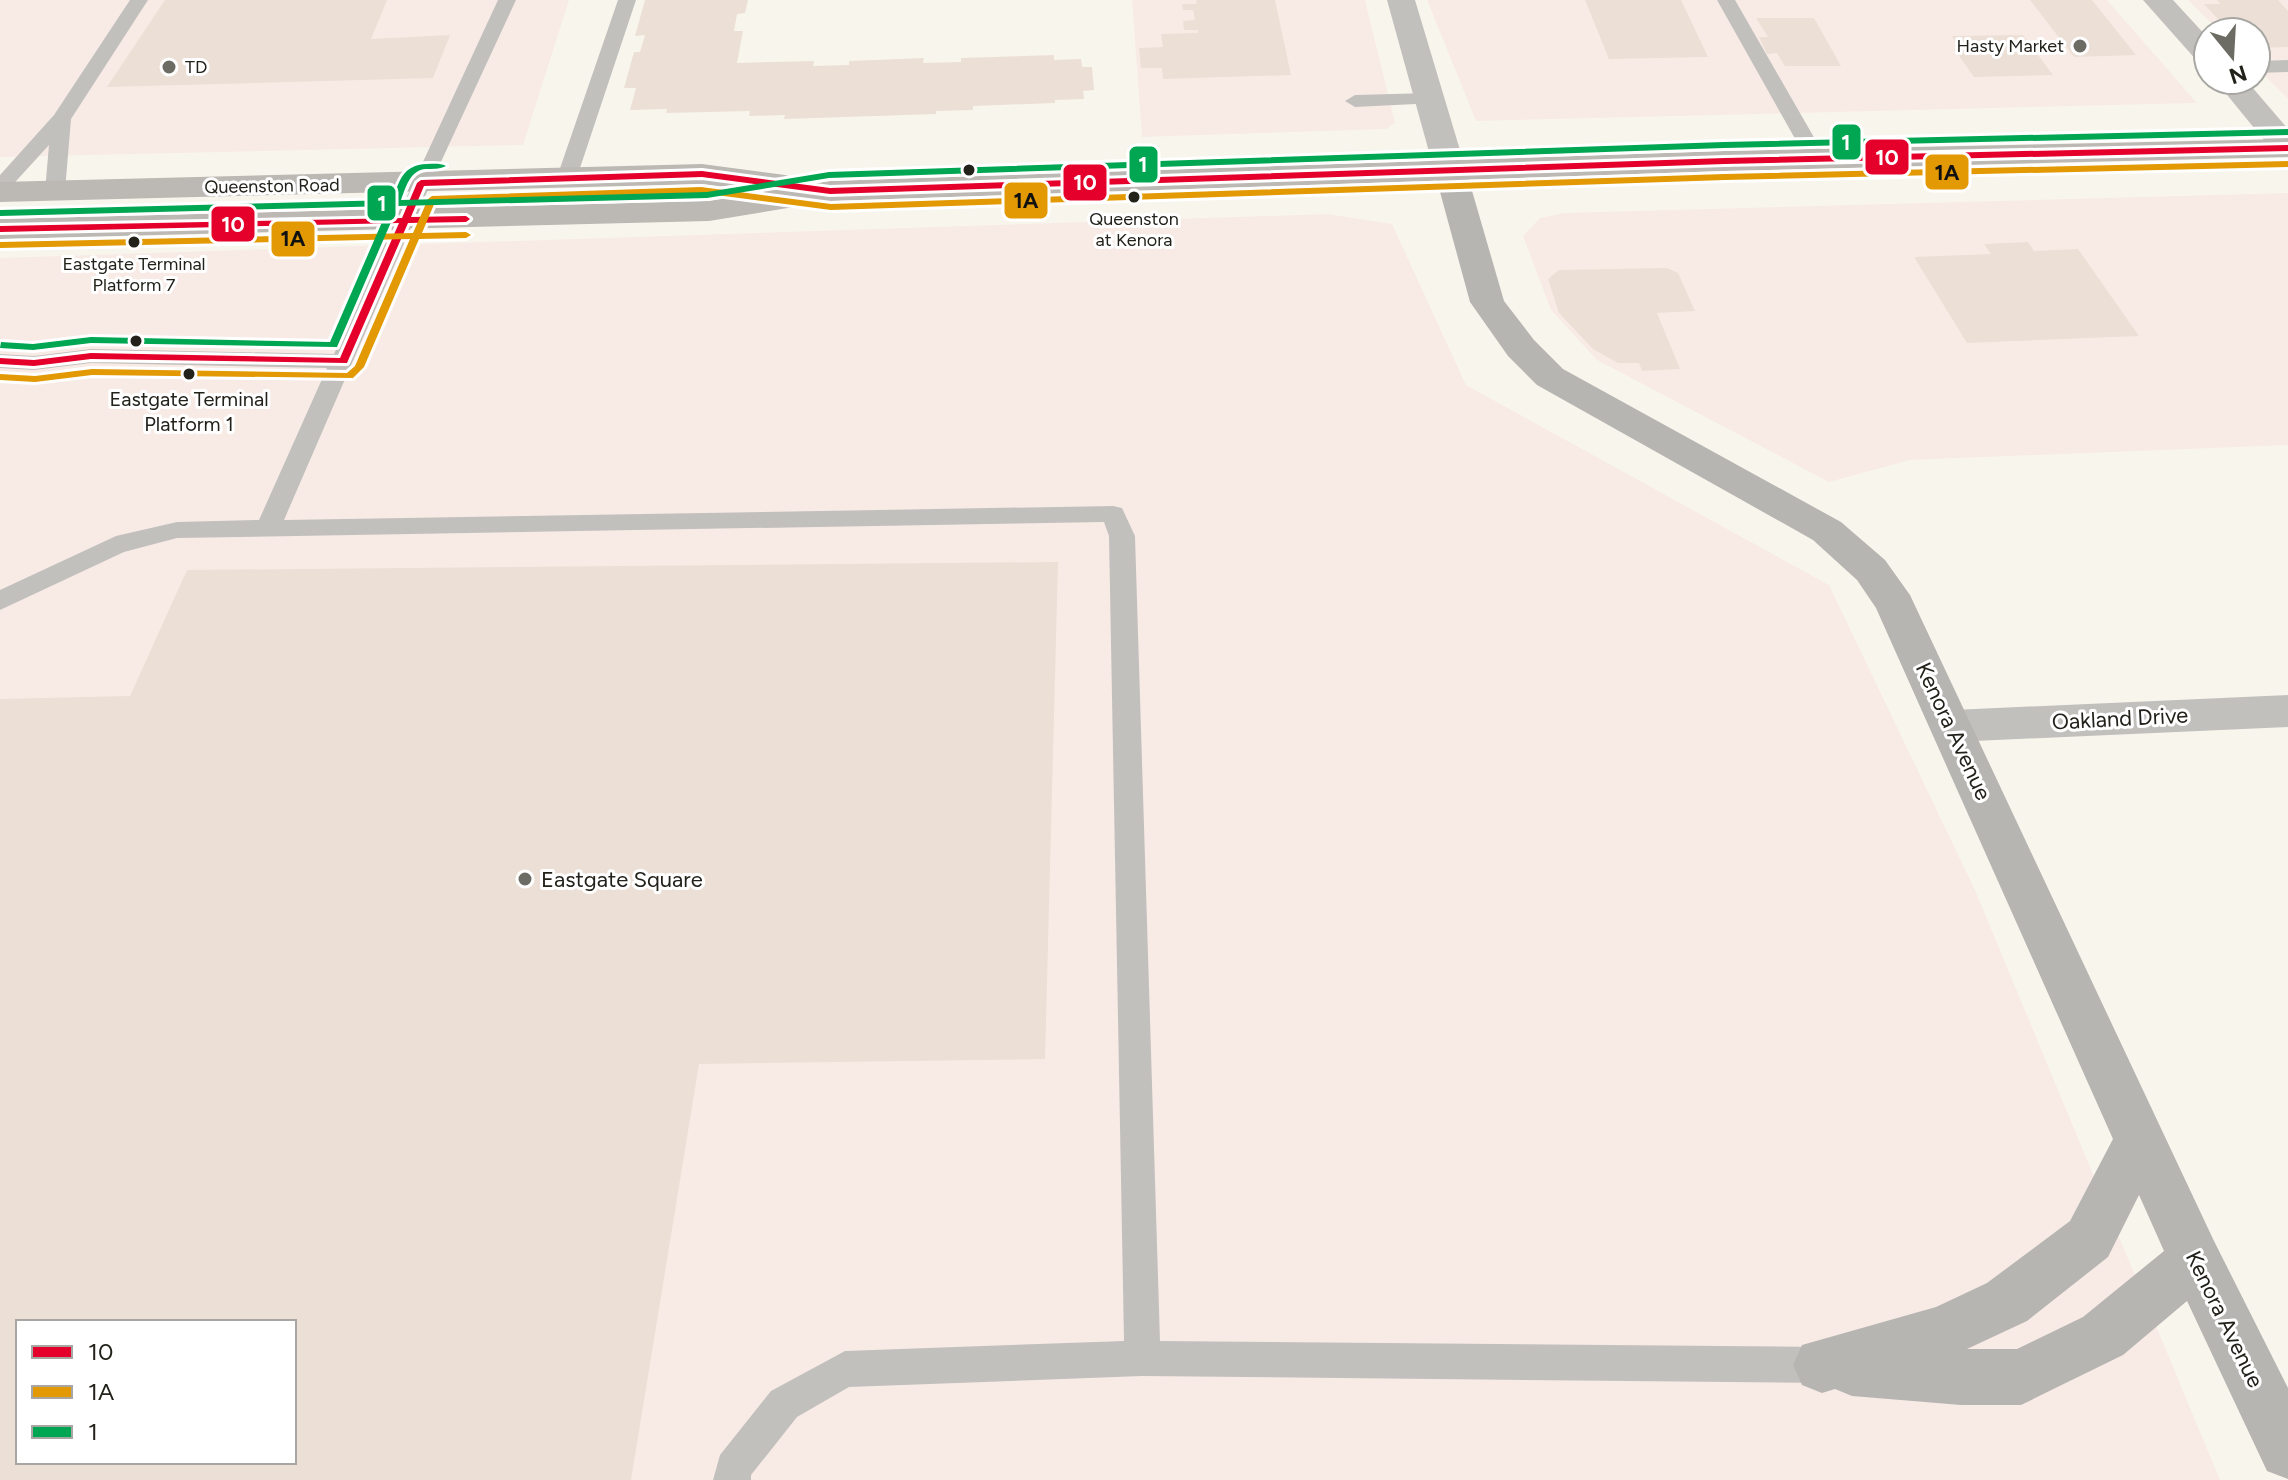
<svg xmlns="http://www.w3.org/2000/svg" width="2288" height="1480" viewBox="0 0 2288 1480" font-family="Figtree,sans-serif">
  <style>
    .commercial { fill: #f8ebe6; fill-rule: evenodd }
    .building { fill: #ecdfd6; fill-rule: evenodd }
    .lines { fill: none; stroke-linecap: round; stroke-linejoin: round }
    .lane { fill: #c2c0bd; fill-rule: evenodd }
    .street { fill: #c2c0bd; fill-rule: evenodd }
    .secondary { fill: #b7b5b2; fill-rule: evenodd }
    .primary { fill: #bcb8b4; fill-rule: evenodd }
    .bus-1-casing { stroke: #fff; stroke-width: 6 }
    .bus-2-casing { stroke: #fff; stroke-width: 6 }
    .bus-3-casing { stroke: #fff; stroke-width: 6 }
    .bus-1 { fill: #e4002b; fill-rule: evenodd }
    .bus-2 { fill: #e29903; fill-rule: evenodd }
    .bus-3 { fill: #00a651; fill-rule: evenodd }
    .poi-dot { fill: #6d6c64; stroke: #fff; stroke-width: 3 }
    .bus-dot { fill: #22211a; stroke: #fff; stroke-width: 3 }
    .labels { text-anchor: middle; stroke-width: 6; stroke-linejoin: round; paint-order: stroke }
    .far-poi-label { font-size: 18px; fill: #22211a; stroke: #fff; text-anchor: end }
    .far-street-label { font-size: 18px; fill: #22211a; stroke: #fff }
    .far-bus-label { font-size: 18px; fill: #22211a; stroke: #fff }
    .bus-label { font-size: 20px; fill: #22211a; stroke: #fff }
    .street-label { font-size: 22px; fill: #22211a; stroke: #fff }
    .poi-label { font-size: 22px; fill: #22211a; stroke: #fff; text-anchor: start }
    .line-badge { stroke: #fff; stroke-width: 3 }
    .badge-label { font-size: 22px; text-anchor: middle; font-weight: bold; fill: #fff }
    .pale-badge-label { font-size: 22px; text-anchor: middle; font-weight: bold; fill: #111 }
  </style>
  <rect width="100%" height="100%" fill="#f8f6ec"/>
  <!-- commercial -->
  <path class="commercial" d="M0,0H569L523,145L0,157Z
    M1132,0H1365L1395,123L1386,129L1142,137Z
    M1427,0H2107L2197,103L1476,121Z
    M2188,0H2288V99L2256,67V32H2220Z
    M2288,193V445L1910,460L1829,482L1597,360L1551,310L1523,236L1540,218L1564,213Z
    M1327,214L1392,224L1466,385L1829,585L1975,890L2220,1480H0V258ZM18,1322H294V1462H18Z"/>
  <!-- building -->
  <path class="building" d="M165,0H387L371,39L450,35L433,78L107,87Z
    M645,0H748L745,13L737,14L734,31H743L737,63L814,61L813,66L849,65V61L924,58L923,63L961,62V58L1054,55V60L1081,59L1082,67H1092L1094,90L1083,91L1084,99L1055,100V103L973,106V110L936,111V114L784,119L785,115L749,116L750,111L666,113L667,109L630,110L636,88H624L634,52H640L645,35L635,36Z
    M1196,0H1275L1291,75L1163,79L1162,68H1141L1139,48L1163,47L1161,34L1198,33V30H1184L1183,21L1195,20L1193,10H1183L1182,4H1197Z
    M1585,0H1681L1708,57L1609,59Z
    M2030,0H2092L2136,55L2074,57Z
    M2217,0H2278L2288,11V47L2256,48V32H2230L2204,4H2221Z
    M1756,18H1814L1841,66H1785L1777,53L1767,54L1759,37H1768Z
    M2023,35L2053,75L1974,77L1954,49H1959L1952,36Z
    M2028,242L2034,251L2078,249L2139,336L1967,343L1914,257L1991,254L1984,244Z
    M1667,268L1678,273L1695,311L1657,313L1680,369L1642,371L1639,363H1618L1593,349L1559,313L1548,279L1559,270Z
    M1058,562L1045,1059L699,1064L631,1480H0V699L130,696L187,570ZM18,1322H294V1462H18Z"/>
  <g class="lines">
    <!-- lane -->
    <path class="lane" d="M130,0H148L71,119L65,191L55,197L45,191L49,145L7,191L0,193V175L54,115Z
      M498,0H516L414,220L284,520L1113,506L1122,508L1135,536L1160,1341L1822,1347L1835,1353L1840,1365L1835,1377L1822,1383L1142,1376L849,1387L797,1417L751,1475V1480H713L720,1455L771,1391L845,1351L1124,1341L1109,536L1104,522L177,538L124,552L0,610V590L116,536L177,522L259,520L327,368L91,363L34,370L0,368V354L34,356L91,349L334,354Z
      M618,0H636L577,177L574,181H560L557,177Z
      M1717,0H1735L1827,160L1824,164L1817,166L1807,160Z
      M2288,60V72L2256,73V61Z
      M1429,93L1436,95L1439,99L1436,103L1355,107L1345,101L1355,95Z"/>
    <!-- street -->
    <path class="street" d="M1387,0H1415L1466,170L1461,177L1450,180L1439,177L1434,170Z
      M2143,0H2173L2208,38V65L2198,62Z
      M2215,80H2246L2288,129V157L2276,155Z
      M2288,695V727L1953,742L1938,737L1931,726L1938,715L1953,710Z"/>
    <!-- secondary -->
    <path class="secondary" d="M1450,160L1461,163L1466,170L1504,301L1534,340L1563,369L1841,522L1885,560L1910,595L2214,1241L2288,1388V1479L2267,1471L2187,1301L2123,1355L2021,1405H1961L1852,1396L1835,1389L1822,1393L1802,1385L1793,1365L1802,1345L1936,1307L1987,1283L2070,1221L2113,1139L1876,608L1857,580L1813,540L1537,385L1508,356L1470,302L1434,170L1439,163ZM2139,1195L2164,1251L2083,1317L2017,1349H1967L2027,1321L2108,1257Z"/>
    <!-- primary -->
    <path class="primary" d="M2288,139V157L1725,171L830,201L709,221L0,239V219L709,201L765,192L702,184L0,202V182L702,164L785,175L796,178L800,186L830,181L1725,151Z"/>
    <!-- bus-1 casing -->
    <g class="bus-1-casing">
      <path id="bus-1" d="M2288,145V151L1725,164L830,194L702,177L424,186L411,217L466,216L470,219L466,222L408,223L347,363L91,359L34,366L0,364V358L34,360L91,353L340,358L399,223L0,232V226L402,218L417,183L421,180L702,171L830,188L1725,158Z"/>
    </g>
    <!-- bus-2 casing -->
    <g class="bus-2-casing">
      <path id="bus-2" d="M2288,161V167L1725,180L831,210L701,193L435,202L422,233L466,232L471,235L466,238L419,239L364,367L353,378L92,375L35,382L0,380V374L35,376L92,369L347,373L355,366L410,239L0,248V242L413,233L428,199L432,196L701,187L831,204L1725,174Z"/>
    </g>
    <!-- bus-3 casing -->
    <g class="bus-3-casing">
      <path id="bus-3" d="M2288,129V135L1724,148L829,178L707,198L398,206L337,347L91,343L33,350L0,348L1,342L33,344L91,337L330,342L389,206L0,216V210L392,200C400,181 402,165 427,164C434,164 440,163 446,166C440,169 434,169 426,169C410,170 406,187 401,200L707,192L829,172L1724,142Z"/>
    </g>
    <!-- bus-1 -->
    <use href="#bus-1" class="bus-1"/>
    <!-- bus-2 -->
    <use href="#bus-2" class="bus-2"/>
    <!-- bus-3 -->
    <use href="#bus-3" class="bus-3"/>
  </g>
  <!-- markers -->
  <g class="poi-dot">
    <circle cx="2080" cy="46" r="8"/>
    <circle cx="169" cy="67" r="8"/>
    <circle cx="525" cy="879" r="8"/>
  </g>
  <g class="bus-dot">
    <circle cx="969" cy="170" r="7"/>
    <circle cx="1134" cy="197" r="7"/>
    <circle cx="134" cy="242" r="7"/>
    <circle cx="136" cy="341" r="7"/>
    <circle cx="189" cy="374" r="7"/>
  </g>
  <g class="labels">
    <!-- far-poi labels -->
    <g class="far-poi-label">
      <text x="2064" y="52">Hasty Market</text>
      <text x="185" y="73" text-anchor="start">TD</text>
    </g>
    <!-- far-street labels -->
    <g class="far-street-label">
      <text transform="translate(272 186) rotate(-1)" y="6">Queenston Road</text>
    </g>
    <!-- far-bus labels -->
    <g class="far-bus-label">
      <text x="1134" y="225">Queenston<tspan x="1134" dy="21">at Kenora</tspan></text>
      <text x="134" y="270">Eastgate Terminal<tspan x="134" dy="21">Platform 7</tspan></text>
    </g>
    <!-- bus labels -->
    <g class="bus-label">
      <text x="189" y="406">Eastgate Terminal<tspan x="189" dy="25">Platform 1</tspan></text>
    </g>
    <!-- street labels -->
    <g class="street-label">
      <text transform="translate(2120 718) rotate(-3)" y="8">Oakland Drive</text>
      <text transform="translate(1954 731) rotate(65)" y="8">Kenora Avenue</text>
      <text transform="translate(2225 1319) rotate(64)" y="8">Kenora Avenue</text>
    </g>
    <!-- poi labels -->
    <g class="poi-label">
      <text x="541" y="887">Eastgate Square</text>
    </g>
  </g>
  <g class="line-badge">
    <rect x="1831" y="123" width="31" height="38" rx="8" fill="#00a651"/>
    <rect x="1864" y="138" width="46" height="38" rx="8" fill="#e4002b"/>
    <rect x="1128" y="145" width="31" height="39" rx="8" fill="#00a651"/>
    <rect x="1924" y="153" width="46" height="38" rx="8" fill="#e29903"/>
    <rect x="1062" y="163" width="46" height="39" rx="8" fill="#e4002b"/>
    <rect x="1003" y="181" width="46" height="39" rx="8" fill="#e29903"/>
    <rect x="366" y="184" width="31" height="38" rx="8" fill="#00a651"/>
    <rect x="210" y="205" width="46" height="38" rx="8" fill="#e4002b"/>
    <rect x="270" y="220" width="46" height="38" rx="8" fill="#e29903"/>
  </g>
  <g class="badge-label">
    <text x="1846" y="150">1</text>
    <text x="1887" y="165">10</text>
    <text x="1143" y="172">1</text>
    <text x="1085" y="190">10</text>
    <text x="382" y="211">1</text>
    <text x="233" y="232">10</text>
  </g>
  <g class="pale-badge-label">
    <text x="1947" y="180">1A</text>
    <text x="1026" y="208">1A</text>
    <text x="293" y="246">1A</text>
  </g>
  <!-- legend -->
  <rect x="16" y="1320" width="280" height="144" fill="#ffffff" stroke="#a7a6a3" stroke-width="2"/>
  <rect x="32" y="1346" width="40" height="12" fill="#e4002b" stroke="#a7a6a3" stroke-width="2"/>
  <text x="88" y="1360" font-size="24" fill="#22211a">10</text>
  <rect x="32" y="1386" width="40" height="12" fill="#e29903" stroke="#a7a6a3" stroke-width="2"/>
  <text x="88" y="1400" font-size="24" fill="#22211a">1A</text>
  <rect x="32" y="1426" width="40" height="12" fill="#00a651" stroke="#a7a6a3" stroke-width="2"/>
  <text x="88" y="1440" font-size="24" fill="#22211a">1</text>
  <!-- north arrow -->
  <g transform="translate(2232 56) rotate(162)"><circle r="38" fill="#ffffff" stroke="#a7a6a3" stroke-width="2"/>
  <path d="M0-6L14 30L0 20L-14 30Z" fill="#6d6c64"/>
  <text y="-12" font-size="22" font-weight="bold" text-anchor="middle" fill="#22211a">N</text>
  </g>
</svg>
